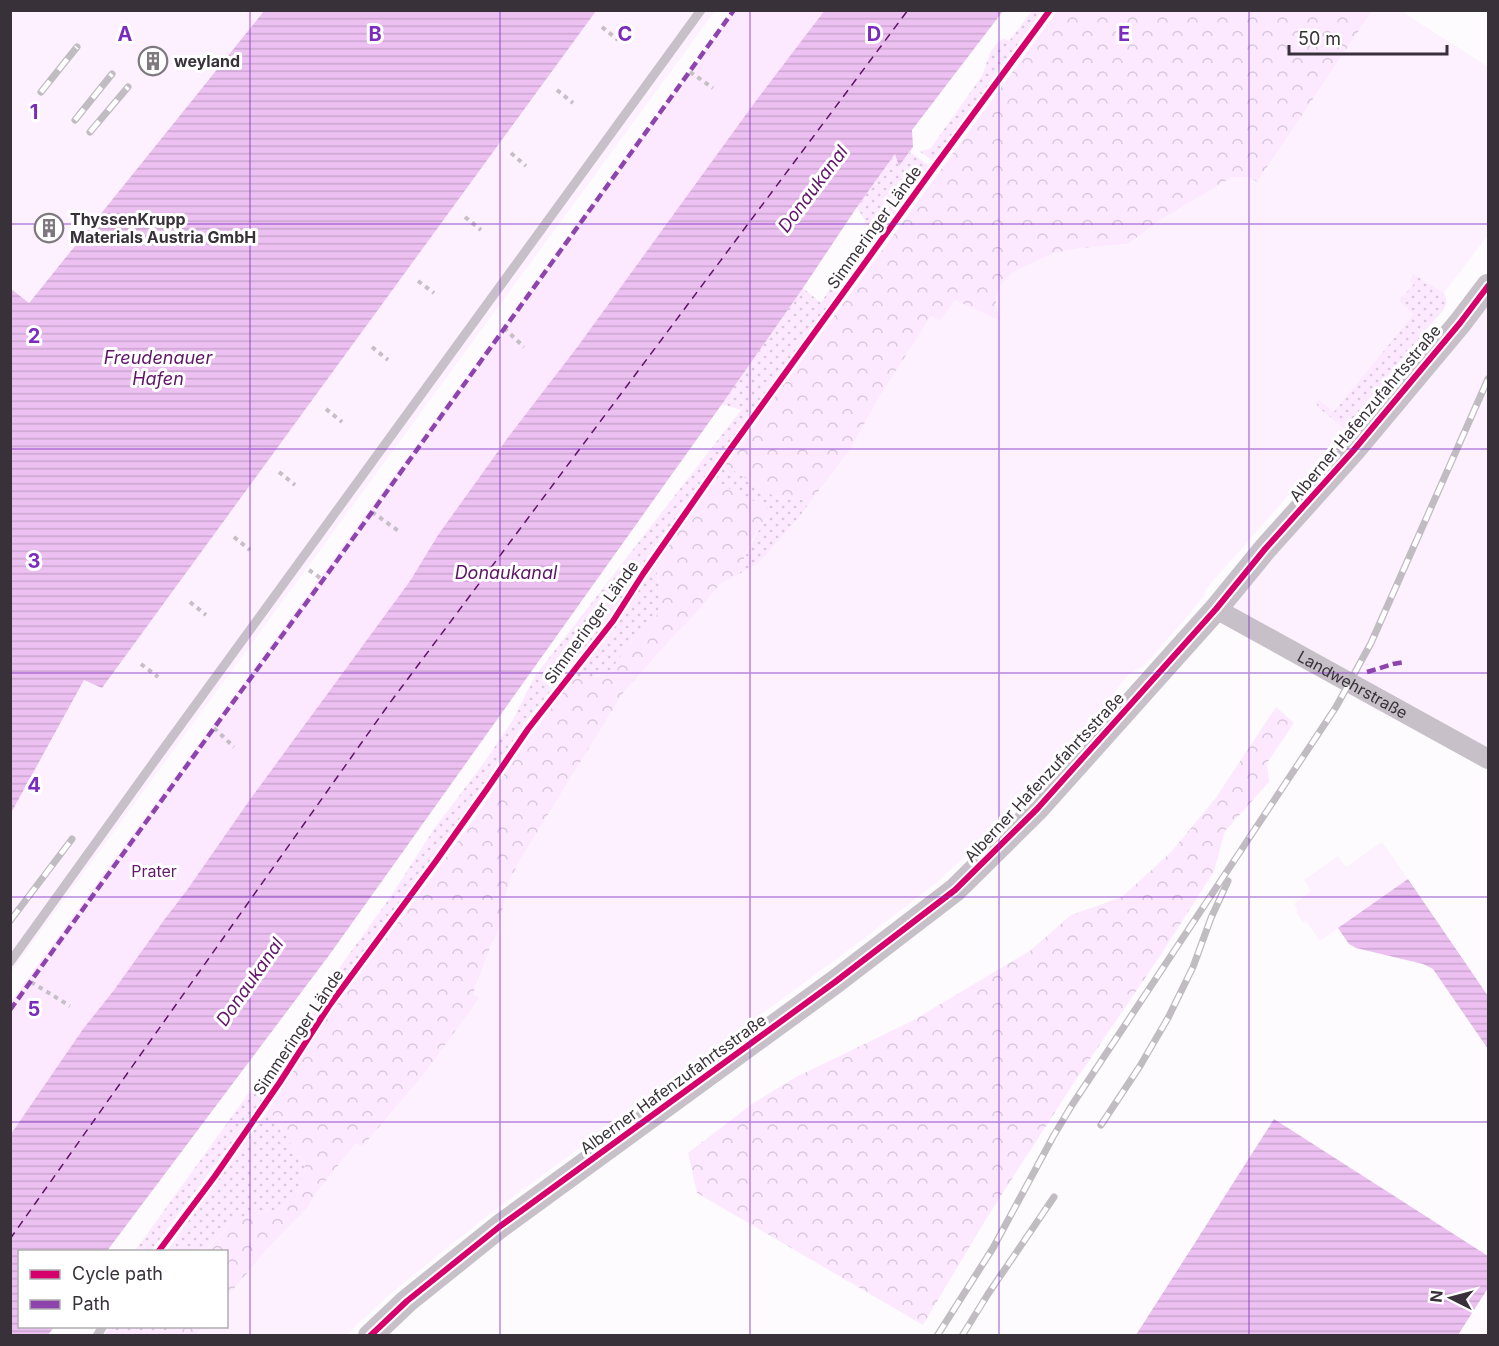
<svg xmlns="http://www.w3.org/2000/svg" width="1499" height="1346" viewBox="0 0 1499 1346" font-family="Inter,sans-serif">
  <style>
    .built { fill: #fdf0ff }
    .grass { fill: url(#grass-dots) }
    .forest { fill: url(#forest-crowns) }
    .park { fill: #fce9ff }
    .water { fill: url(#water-rules) }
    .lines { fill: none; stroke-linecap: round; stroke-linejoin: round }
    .ferry { stroke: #5f1567; stroke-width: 1.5; stroke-dasharray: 8 6; stroke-linecap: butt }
    .path { stroke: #c6c0c6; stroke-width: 4; stroke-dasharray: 4.5 4.5; stroke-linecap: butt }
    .service { stroke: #c8c0c9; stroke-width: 9 }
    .minor { stroke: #c8c0c9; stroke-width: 20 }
    .tertiary { stroke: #c8c0c9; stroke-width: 24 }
    .rail-casing { stroke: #c1bbc2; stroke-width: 7 }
    .rail { stroke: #fff; stroke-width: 4.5; stroke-dasharray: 14; stroke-linecap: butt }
    .quiet { stroke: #8e44ad; stroke-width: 4.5; stroke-dasharray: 9 4.5; stroke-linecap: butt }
    .cycleway-casing { stroke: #fff; stroke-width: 10 }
    .cycleway { stroke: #d6006c; stroke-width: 6 }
    .grid { fill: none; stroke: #7b2cbf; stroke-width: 1.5; stroke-opacity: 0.55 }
    .labels { text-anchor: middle; stroke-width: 6; stroke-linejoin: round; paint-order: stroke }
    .poi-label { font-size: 16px; font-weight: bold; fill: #39313a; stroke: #fff; text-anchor: start }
    .street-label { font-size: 16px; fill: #39313a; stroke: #fff }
    .park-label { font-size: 16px; fill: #631a6b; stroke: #fff }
    .water-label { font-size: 18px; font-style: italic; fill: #5f1567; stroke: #fff }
    .grid-label { font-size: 20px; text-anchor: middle; font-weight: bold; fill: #7b2cbf; stroke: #fff; stroke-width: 6; stroke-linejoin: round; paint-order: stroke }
  </style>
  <defs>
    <pattern id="grass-dots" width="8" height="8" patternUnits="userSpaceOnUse" patternTransform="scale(1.5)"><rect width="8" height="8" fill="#fce9ff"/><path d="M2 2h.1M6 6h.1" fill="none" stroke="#d9c8db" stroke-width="1.8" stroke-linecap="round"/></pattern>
    <pattern id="forest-crowns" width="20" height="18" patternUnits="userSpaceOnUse" patternTransform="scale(1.5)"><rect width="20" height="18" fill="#fce9ff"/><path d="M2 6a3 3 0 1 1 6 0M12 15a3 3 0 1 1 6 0" fill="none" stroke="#d9c8db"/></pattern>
    <pattern id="water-rules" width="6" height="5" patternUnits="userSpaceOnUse" patternTransform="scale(1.5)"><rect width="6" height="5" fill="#ecc0f1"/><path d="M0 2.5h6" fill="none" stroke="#cba5cf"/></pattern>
  </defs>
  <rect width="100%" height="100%" fill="#fdfbfe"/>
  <!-- built -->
  <path class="built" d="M10,11H264L28,303L11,289Z
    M596,11H715L11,972V813L84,680L102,688Z
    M1372,11H1401L1488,67V235L1444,293L1413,274L1415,284L1431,324L1387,377L1346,430L1205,590V595L1192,610V611L1145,665L1128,675L1109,699L1105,711L1067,755L993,831L936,883L858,943L487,1216L389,1295L346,1335L196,1336L203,1327L226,1326L227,1297L269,1247L307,1208L316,1193L356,1143L362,1147L424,1074L478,998L473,995L491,945L497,934L509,881L523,855L623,693L671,639L698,611L720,584L759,563L799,517L849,451L880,396L931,316L940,321L955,300L1000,320L996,307V295L1002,283L1012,273L1054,253L1080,248L1128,244L1157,222L1232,177H1249L1257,182Z
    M1488,286V759L1216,609Z
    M1382,842L1408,879L1320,941L1306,921L1303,923L1296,912L1298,911L1294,904L1311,891L1304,880L1338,856L1346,867Z"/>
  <!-- grass -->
  <path class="grass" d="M1032,11H1042L933,161L919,151L930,149L982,76L991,51L997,43L1004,38L1009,41Z
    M910,152L930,166L649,555L609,619L527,720L452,831L322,1009L248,1121L151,1251L134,1252L389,899L434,829L486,760L514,718L535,676L741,410L722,404L803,288L821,303L868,226L857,207L896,153L899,166Z
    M1413,274L1444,293L1446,298V305L1442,312L1431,324L1387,377L1391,383L1354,429L1346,430L1318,407L1316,403L1319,400L1334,412L1414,314L1399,301L1414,284L1410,281Z
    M725,465L774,496L811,501L799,517L759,563L739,574C746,552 753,537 767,519L714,481Z
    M655,565C658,578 664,603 657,615C653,623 637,634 631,642C624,652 618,666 608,672C597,678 584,677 572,680L610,633Z
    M269,1109L306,1168L295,1200L278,1209L255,1214L233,1221L205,1251L166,1252Z
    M110,1327H175L170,1335L103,1336Z"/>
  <!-- forest -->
  <path class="forest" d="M1057,11H1372L1257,182L1249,177H1232L1157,222L1128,244L1080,248L1054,253L1012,273L1002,283L996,295V307L1001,321L955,300L940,321L931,316L880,396L849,451L811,501L774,496L725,465Z
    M714,481L768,508C766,525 761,525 753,538C747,549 743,561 739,574L720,584L698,611L671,639L623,693L523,855L509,881L497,934L491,945L473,994L479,998L424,1074L362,1147L356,1143L316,1193L307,1208L269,1247L227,1297L226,1252H205L233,1221L256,1214L278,1209L295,1200L306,1168L269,1109L328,1016L437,870L483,806L525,743L572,680L585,677H596L610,671L631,642L657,615L660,598L659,582L655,565Z
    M1276,707L1294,723L1267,763L1269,782L1225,831L1214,871L1162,953L1075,1081L986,1219L923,1325L697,1193L688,1153L752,1104L796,1077L912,1021L1031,950L1071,915L1122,897L1171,852L1215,799Z
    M175,1327V1326L203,1327L196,1335H170Z"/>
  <!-- park -->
  <path class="park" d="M733,11H825L755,102L578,346L509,436L438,535L410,581L251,798L187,890L164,920L114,990L83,1029L11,1134L10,1003Z"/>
  <!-- water -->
  <path class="water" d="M825,10L1003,11L912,130L913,147L899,166L895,154L857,207L803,288L722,404L330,954L107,1251L20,1252V1326L54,1327L48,1335H11V1134L83,1029L114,990L164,920L187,890L251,798L410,581L438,535L509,436L578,346L755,102Z
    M264,11H596L102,688L84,680L11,813V289L29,303Z
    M1408,879L1488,996V1049L1433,969L1423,964L1356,948L1349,944L1338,928Z
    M1274,1119L1488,1256V1288L1458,1335H1136Z"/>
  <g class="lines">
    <!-- ferry -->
    <path class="ferry" d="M10,1239L389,704L908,10"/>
    <!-- path -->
    <path class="path" d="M602,27L618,40
      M690,72L713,88
      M557,90L573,103
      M511,153L526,166
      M465,217L481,230
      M418,281L434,293
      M504,328L524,347
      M372,347L388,360
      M326,409L342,422
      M279,472L295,485
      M372,512L400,532
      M234,537L250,550
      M309,570L323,580
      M190,602L206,615
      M141,664L158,677
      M214,728L234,747
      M31,982L70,1006"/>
    <!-- service -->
    <path class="service" d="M10,962L156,759L701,10
      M158,1252L215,1176L280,1082L329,1006L436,861L487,789L528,729L613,621L643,574L726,455L935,166L1050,10
      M97,1336L103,1326"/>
    <!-- minor -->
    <path class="minor" id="s1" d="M1216,609L1488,759"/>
    <!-- tertiary -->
    <path class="tertiary" d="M370,1336L407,1301L499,1227L835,982L955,890L1037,809L1216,609L1265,549L1353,451L1460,323L1488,286"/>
    <!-- rail casing -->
    <g class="rail-casing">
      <path id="rail" d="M41,92L77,47
        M75,120L112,74
        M90,132L128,87
        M10,921L72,839
        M1101,1125L1140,1066L1168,1018L1193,967L1211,918L1228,881
        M937,1336L993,1248L1054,1135L1072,1105L1336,707L1371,643L1488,379
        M962,1336L988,1294L1054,1197"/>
    </g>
    <!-- rail -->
    <use href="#rail" class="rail"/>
    <!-- quiet -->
    <path class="quiet" d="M1367,672L1393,664L1405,662
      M10,1010L214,728L323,580L734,10"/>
    <!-- cycleway casing -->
    <g class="cycleway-casing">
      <path id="cycleway" d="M158,1252L215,1176L280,1082L329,1006L436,861L487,789L528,729L613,621L643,574L726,455L935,166L1050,10
        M370,1336L407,1301L499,1227L835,982L955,890L1037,809L1216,609L1265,549L1353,451L1460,323L1488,286"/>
    </g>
    <!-- cycleway -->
    <use href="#cycleway" class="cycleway"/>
  </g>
  <!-- grid -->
  <path class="grid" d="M250,10V1336M500,10V1336M750,10V1336M999,10V1336M1249,10V1336M10,224H1488M10,449H1488M10,673H1488M10,897H1488M10,1122H1488"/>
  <!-- icons -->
  <defs>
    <g id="building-ring" transform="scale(1.5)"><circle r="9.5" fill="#fff" stroke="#7e787f" stroke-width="1.5"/><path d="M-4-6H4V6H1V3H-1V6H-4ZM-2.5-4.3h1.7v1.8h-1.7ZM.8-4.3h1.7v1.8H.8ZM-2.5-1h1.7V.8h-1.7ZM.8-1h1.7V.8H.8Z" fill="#7e787f"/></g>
  </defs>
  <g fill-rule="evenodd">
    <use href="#building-ring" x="153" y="61"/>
    <use href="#building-ring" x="49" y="228"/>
  </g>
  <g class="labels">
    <!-- poi labels -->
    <g class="poi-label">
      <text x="174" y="67">weyland</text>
      <text x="70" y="225">ThyssenKrupp<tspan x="70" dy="18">Materials Austria GmbH</tspan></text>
    </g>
    <!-- street labels -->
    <g class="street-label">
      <text transform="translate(874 227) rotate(-54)" y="6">Simmeringer Lände</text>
      <text transform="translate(1365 413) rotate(-50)" y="6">Alberner Hafenzufahrtsstraße</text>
      <text transform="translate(591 622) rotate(-54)" y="6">Simmeringer Lände</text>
      <text dy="6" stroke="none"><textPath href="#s1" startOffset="156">Landwehrstraße</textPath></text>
      <text transform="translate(1044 777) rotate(-47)" y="6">Alberner Hafenzufahrtsstraße</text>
      <text transform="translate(298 1032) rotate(-56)" y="6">Simmeringer Lände</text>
      <text transform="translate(673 1084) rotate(-36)" y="6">Alberner Hafenzufahrtsstraße</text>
    </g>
    <!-- park labels -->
    <g class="park-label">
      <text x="154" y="877">Prater</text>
    </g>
    <!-- water labels -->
    <g class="water-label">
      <text transform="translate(813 189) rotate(-53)" y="6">Donaukanal</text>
      <text x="158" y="364">Freudenauer<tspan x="158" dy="21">Hafen</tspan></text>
      <text x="506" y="579">Donaukanal</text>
      <text transform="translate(250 982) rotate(-55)" y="6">Donaukanal</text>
    </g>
  </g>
  <g class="grid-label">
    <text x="125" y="41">A</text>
    <text x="375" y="41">B</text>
    <text x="625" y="41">C</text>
    <text x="874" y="41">D</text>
    <text x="1124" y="41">E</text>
    <text x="34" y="119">1</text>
    <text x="34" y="343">2</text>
    <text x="34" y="568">3</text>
    <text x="34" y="792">4</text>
    <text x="34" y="1016">5</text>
  </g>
  <!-- border -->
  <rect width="1499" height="1346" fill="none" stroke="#39313a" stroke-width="24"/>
  <!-- legend -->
  <rect x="18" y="1250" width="210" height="78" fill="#ffffff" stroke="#b0adb0" stroke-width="1.5"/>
  <rect x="30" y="1270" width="30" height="9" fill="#d6006c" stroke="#b0adb0" stroke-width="1.5"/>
  <text x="72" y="1280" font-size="18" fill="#39313a">Cycle path</text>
  <rect x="30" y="1300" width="30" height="9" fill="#8e44ad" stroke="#b0adb0" stroke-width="1.5"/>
  <text x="72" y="1310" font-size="18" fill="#39313a">Path</text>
  <!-- north arrow -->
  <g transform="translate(1451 1298) rotate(276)" stroke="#ffffff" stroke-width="4.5" paint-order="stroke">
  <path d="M0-4.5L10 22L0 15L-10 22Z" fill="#39313a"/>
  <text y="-9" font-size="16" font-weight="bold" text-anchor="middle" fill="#39313a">N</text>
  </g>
  <!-- scale -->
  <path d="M1289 45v9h158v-9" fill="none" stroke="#39313a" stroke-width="3"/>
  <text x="1298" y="45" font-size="18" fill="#39313a" stroke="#ffffff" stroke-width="4.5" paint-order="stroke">50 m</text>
</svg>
